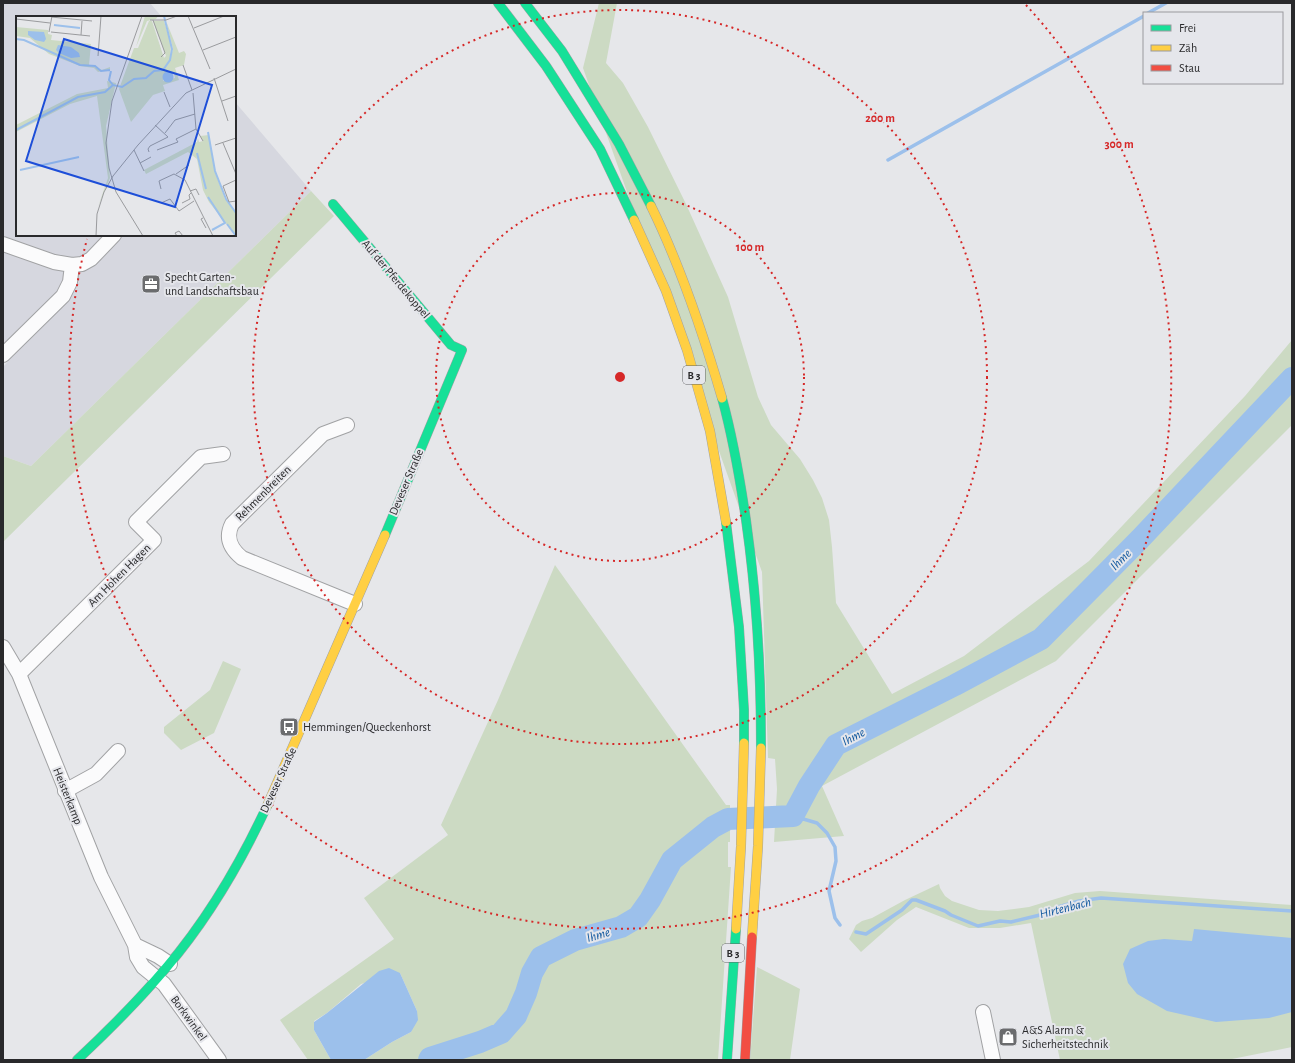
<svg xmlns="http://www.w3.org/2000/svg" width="1295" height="1063" viewBox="0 0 1295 1063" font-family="'Alegreya Sans',sans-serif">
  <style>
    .built { fill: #d6d7df }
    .green { fill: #ccdac3 }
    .water { fill: #9cc0eb }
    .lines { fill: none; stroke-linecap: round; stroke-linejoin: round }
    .stream { stroke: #9cc0eb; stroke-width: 3.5 }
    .river { stroke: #9cc0eb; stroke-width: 22 }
    .street-casing { stroke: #a1a2a4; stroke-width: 16 }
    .fast-casing { stroke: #a1a2a4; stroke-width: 10 }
    .slow-casing { stroke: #a1a2a4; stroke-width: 10 }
    .jam-casing { stroke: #a1a2a4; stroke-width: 10 }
    .street { stroke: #fbfbfc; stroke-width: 14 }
    .fast { stroke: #16e098; stroke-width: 9 }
    .slow { stroke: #ffcf43; stroke-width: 9 }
    .jam { stroke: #f24e42; stroke-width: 9 }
    .ring { fill: none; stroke: #d62828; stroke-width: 2; stroke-dasharray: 2 4 }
    .labels { text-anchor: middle; stroke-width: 4; stroke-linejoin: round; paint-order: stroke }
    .shield { fill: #e5e6eb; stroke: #616265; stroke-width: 1 }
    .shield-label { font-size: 11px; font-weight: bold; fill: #29292b }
    .poi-label { font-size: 12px; fill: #29292b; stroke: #e5e6eb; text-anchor: start }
    .street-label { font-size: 12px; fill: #29292b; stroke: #e5e6eb }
    .water-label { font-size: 13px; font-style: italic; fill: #0e569e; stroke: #e5e6eb }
    .inset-river { fill: none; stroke: #9cc0eb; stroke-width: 2 }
    .inset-road { fill: none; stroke: #9a9b9e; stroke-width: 1 }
    .view { fill: #1d4ed8; fill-opacity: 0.15; stroke: #1d4ed8; stroke-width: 2 }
    .inset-edge { fill: none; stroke: #29292b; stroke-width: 2 }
    .centre { fill: #d62828; stroke: #e5e6eb; stroke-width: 2 }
    .ring-label { font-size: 12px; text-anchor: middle; font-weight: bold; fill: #d62828; stroke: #e5e6eb; stroke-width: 4; stroke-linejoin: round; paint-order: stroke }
  </style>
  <rect width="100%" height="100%" fill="#e6e7ea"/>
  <!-- built -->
  <path class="built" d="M3,3H150L162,17H17V235H235V102L311,191L31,466L3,456V367L15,354L6,345H3Z"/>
  <!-- green -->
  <path class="green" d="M599,3H617L606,63L623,83L648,127L686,204L728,297L758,397L771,425L800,459L813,480L822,498L829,520L832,547L836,603L892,694L964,656L1089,561L1245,396L1292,340V425L1056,661L822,786L844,836L774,842L777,789L775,759L768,758L762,572L583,68Z
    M311,191L334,216L3,542V456L31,466Z
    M555,565L726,805H730V842H728V867H731L718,1060H364L392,1042L411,1032L417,1011L400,973L361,984L327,1013L314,1021V1030L331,1060H308L280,1020L394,939L364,898L448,835L441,825L498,700Z
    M223,661L241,669L214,733L181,750L164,733V727L210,690Z
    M939,884L940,888L945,896L952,901L979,910L998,911L1029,907L1075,893L1100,891L1292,905V1047L1227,1060H1060L1031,923L1000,928H969L916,907L897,920L861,952L849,939L856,925L862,921L872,918L905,900Z
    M757,967L800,989L790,1060H750Z"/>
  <!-- water -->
  <path class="water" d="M1194,929L1292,938V1012L1269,1018L1216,1022L1167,1011L1137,994L1128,983L1123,964L1130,949L1148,941L1164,939L1192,941Z
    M389,968L400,973L417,1011L418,1020L411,1032L392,1042L364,1060H331L314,1030V1022L327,1013L379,971Z"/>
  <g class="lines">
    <!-- stream -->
    <path class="stream" d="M1148,13L1166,3
      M888,160L1144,16
      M793,816L817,823L827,833L835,847L836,861L829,891L835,918L840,925
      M856,932L866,934L902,910L912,900H916L945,911L951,915L978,926L1000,921L1011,922L1040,915L1058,907L1079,901L1101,898L1292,911"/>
    <!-- river -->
    <path class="river" d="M429,1060L430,1058L480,1042L501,1033L516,1016L526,993L532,973L541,957L575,940L621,927L638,917L650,900L672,860L713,827L728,819L793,816L809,786L836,745L955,685L1041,639L1140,539L1292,378"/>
    <!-- street casing -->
    <g class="street-casing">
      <path id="street" d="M3,244L54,262L72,265L82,264L91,259L114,235
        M3,355L63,296L70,282L72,265
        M347,425L323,434L232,524C225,538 231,549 242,558L355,604
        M3,647L19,674L101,877L135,945
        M19,674L154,540L136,522L201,457L223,454
        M65,791L96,774L118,751
        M170,964L158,956L135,945L137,957L143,967L164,984L219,1060
        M983,1012L993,1060"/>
    </g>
    <!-- fast casing -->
    <g class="fast-casing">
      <path id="fast" d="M498,3L546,66L600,149L634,220
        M525,3L562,51L619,144L651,206
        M333,204L451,345L462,350L385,535
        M722,398C733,438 740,479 746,520C757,597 761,671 761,748
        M726,522L739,627L744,710V743
        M77,1060C108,1031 138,1001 166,968C207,920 240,864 267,806
        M727,1060L736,929"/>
    </g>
    <!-- slow casing -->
    <g class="slow-casing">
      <path id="slow" d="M651,206C681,267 703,333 722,398
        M634,220L666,291L687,350L710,431L726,522
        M267,806L385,535
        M736,929L741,846L744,743
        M752,937L758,846L761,748"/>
    </g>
    <!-- jam casing -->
    <g class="jam-casing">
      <path id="jam" d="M745,1060L752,937"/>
    </g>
    <!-- street -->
    <use href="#street" class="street"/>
    <!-- fast -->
    <use href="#fast" class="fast"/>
    <!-- slow -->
    <use href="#slow" class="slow"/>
    <!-- jam -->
    <use href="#jam" class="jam"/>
  </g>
  <!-- distance rings -->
  <g class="ring">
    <circle cx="620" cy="377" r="184"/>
    <circle cx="620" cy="377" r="367"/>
    <path d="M1026 5A551 551 0 1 1 87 239"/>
  </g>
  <!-- icons -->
  <defs>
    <g id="office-square" transform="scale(1)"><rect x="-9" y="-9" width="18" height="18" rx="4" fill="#6b6c6e" stroke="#e5e6eb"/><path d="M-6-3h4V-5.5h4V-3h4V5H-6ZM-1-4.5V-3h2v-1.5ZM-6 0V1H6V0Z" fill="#fff"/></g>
    <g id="bus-square" transform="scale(1)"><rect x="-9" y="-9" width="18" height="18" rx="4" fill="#6b6c6e" stroke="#e5e6eb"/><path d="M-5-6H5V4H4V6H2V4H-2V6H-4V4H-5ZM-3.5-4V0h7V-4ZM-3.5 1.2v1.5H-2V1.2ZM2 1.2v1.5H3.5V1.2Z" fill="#fff"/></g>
    <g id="shop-square" transform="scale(1)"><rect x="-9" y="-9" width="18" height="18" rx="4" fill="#6b6c6e" stroke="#e5e6eb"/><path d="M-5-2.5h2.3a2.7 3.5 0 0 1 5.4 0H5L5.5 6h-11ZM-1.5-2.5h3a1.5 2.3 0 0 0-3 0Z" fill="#fff"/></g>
  </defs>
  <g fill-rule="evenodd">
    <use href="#office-square" x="151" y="284"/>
    <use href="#bus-square" x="289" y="727"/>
    <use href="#shop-square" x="1008" y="1037"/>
  </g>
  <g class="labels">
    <!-- shield labels -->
    <g class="shield">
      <rect x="683" y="366" width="22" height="18" rx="3"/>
      <rect x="722" y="944" width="22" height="18" rx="3"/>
    </g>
    <g class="shield-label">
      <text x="694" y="379">B 3</text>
      <text x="733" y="957">B 3</text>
    </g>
    <!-- poi labels -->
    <g class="poi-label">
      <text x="165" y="281">Specht Garten-<tspan x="165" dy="14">und Landschaftsbau</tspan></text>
      <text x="303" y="731">Hemmingen/Queckenhorst</text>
      <text x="1022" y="1034">A&amp;S Alarm &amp;<tspan x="1022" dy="14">Sicherheitstechnik</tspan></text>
    </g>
    <!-- street labels -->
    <g class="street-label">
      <text transform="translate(396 279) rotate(50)" y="4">Auf der Pferdekoppel</text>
      <text transform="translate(406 482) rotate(-67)" y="4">Deveser Straße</text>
      <text transform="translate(263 493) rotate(-45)" y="4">Rehmenbreiten</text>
      <text transform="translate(119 575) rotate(-45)" y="4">Am Hohen Hagen</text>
      <text transform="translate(278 780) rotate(-65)" y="4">Deveser Straße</text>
      <text transform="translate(68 796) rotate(68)" y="4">Heisterkamp</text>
      <text transform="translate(189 1018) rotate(54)" y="4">Borkwinkel</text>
    </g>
    <!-- water labels -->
    <g class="water-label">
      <text transform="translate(1120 559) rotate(-45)" y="5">Ihme</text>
      <text transform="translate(853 736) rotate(-27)" y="5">Ihme</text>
      <text transform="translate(1065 907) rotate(-14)" y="5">Hirtenbach</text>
      <text transform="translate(598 934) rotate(-16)" y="5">Ihme</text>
    </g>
  </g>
  <!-- overview -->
  <g transform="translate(16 16)">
    <rect width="220" height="220" fill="#e6e7ea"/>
    <path d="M129,0H142L140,3L131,5L120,31ZM133,5H136L148,42L150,40L137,5H148L155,28L154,44L157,33L150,5L163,37L168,35L170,38L168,49L159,52L163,64L147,69L149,75L137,79L115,106L103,73L118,32H122ZM154,56L158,57L159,62L147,65L148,58ZM0,11L32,14V18L36,19L35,24L75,28L73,49L86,54L94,51V53L82,56L78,52L64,50L33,38L14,22L0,20ZM91,65L100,67L90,110L94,162L82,191L92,162L81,80L54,88L0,116V109L61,78L92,72ZM193,119L199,156L209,183L220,197V220L193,186L187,174L181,143L172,136L130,158L128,154L181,126L182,122L183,126L187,125L184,120Z" fill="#ccdac3" fill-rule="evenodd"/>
    <path d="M12,15L28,16L30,23L28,26L19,24L12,19ZM42,29L55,31L63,37L64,41L55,42L43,37L40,34ZM146.5 61a5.5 5.5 0 1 1 11 0a5.5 5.5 0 1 1-11 0Z" fill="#9cc0eb"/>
    <path class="inset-river" d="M38,9L64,12M0,23L8,24L64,49L79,50L85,55L94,54M95,55L93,64L97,69M0,114L62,81L89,76L97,69L106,71L118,63L130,62L138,55L147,54L154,44L156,33L148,0M192,116L199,155L210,183L220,197M181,137L190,173M4,154L63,141M192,181L209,207L196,214M211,208L220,220"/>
    <path class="inset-road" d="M126,0L96,85L90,127L93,152L100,176L127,220M172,0L194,53M35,1L76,5M0,3L34,7M134,4H150L161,0M137,4L149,37L145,41M178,12L208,0M33,16L36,0M35,16L74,20M65,19L66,5M187,34L220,21M82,40L85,0M167,49L176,74M198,62L212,105M148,76L154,91M177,77L180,113L187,125M206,85L220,80M149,117L159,104L179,98M207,127L220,158M199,129L220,122M118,134L128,155M141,134L162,126L160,123L180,113M133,136L132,133L134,130L152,121L139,109M124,147L135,141M160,158L173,149M220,164L207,170L213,186L220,185M145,173L143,165L158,158L169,164L197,220M174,175L180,173L183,179M145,187L154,183L163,195L178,185M166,187L174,183L173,179L175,177M187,202L185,203L190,212M80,220L81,198L88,176L97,160L122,129L170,77L220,53M161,220L159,217L163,215L167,220"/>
    <path class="view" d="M48,23L196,69L159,191L10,145Z"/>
    <rect width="220" height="220" class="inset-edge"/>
  </g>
  <circle cx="620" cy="377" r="6" class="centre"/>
  <g class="ring-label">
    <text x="880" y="122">200 m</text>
    <text x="1119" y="148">300 m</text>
    <text x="750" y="251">100 m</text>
  </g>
  <!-- border -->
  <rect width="1295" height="1063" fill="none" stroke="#29292b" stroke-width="8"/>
  <!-- legend -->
  <rect x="1143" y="12" width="140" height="72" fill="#e5e6eb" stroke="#9a9a9e"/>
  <rect x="1151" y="25" width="20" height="6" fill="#16e098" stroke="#9a9a9e"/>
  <text x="1179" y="32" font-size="12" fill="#29292b">Frei</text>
  <rect x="1151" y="45" width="20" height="6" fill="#ffcf43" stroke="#9a9a9e"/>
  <text x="1179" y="52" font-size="12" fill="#29292b">Zäh</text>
  <rect x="1151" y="65" width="20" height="6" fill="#f24e42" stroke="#9a9a9e"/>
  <text x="1179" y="72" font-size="12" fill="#29292b">Stau</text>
</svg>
